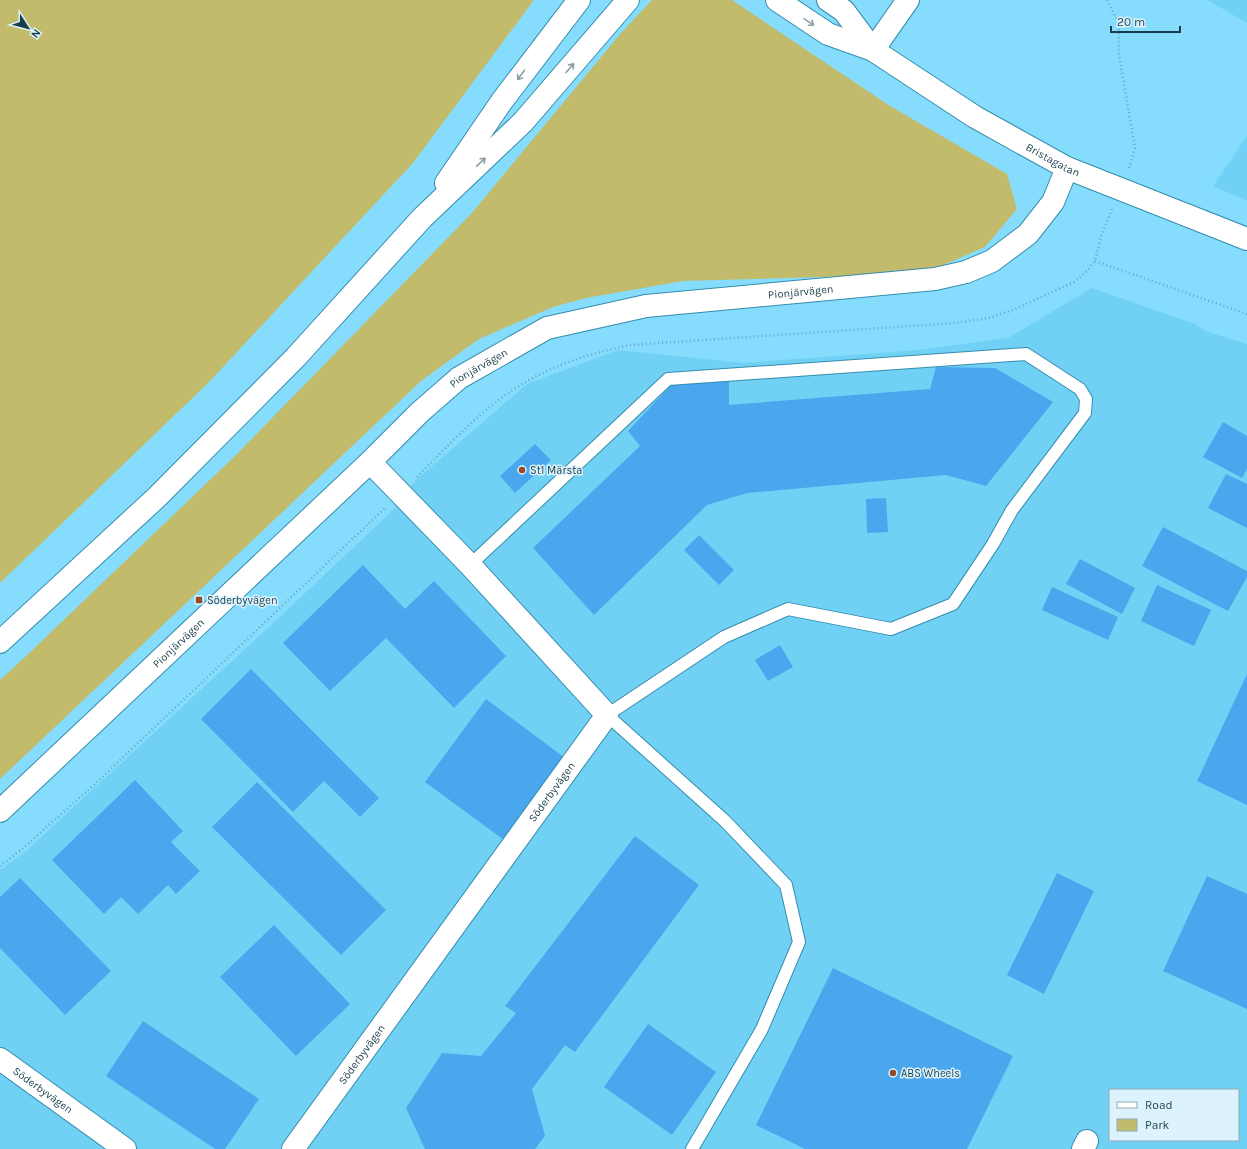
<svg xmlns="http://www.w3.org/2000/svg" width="1247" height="1149" viewBox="0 0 1247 1149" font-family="Karla,sans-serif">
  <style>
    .built { fill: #71d1f5; fill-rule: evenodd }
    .green { fill: #c2bb6b }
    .building { fill: #4aa7ee }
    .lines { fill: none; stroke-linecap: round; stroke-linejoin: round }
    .lane-casing { stroke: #348dac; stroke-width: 14 }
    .street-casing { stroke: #348dac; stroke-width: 24 }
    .secondary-casing { stroke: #348dac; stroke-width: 24 }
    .path { stroke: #63a9c3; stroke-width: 2.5; stroke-dasharray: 1 3; stroke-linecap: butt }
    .lane { stroke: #fff; stroke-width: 12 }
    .street { stroke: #fff; stroke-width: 22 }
    .secondary { stroke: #fff; stroke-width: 22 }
    .oneway { stroke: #8c9ea5 }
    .poi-dot { fill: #924a28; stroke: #dcf3fd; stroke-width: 1.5 }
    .labels { text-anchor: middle; stroke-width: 3; stroke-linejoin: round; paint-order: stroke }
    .street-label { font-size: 11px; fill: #193e4b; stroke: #dcf3fd }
    .poi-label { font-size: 11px; fill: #193e4b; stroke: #dcf3fd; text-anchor: start }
  </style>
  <rect width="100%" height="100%" fill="#86dcfc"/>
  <!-- built -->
  <path class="built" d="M1207,0H1247V23Z
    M1247,136V201L1213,186Z
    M1092,288L1195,324L1205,331L1247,344V1149H0V870L27,850L283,614L391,512L416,480L527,384L618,350L743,363L918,350L1008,338ZM1110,1090H1238V1140H1110Z"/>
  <!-- green -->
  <path class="green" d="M0,0H534L413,163L208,383L0,583Z
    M652,0H732L890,106L1007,174L1017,209L985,247L922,274L683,281L586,298L553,307L479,339L421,381L0,779V680L24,658L238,453L471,214L621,33Z"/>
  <!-- building -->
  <path class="building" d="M936,367L995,368L1053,402L986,486L946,475L747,493L707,505L594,615L533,548L640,446L628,431L672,384L729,380V405L930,389Z
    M1223,422L1247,436V469L1242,478L1203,457Z
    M535,444L551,460L515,493L500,476Z
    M1226,474L1247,484V528L1208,508Z
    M886,498L888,532L867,533L866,499Z
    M1163,527L1247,571V577L1228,611L1142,566Z
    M699,535L734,570L719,585L684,550Z
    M1080,559L1135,588L1122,614L1066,584Z
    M363,565L405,609L434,581L506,656L454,708L386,638L330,691L283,643Z
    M1157,585L1211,610L1194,646L1141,621Z
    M1052,587L1118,617L1108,640L1042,610Z
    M780,645L793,667L768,681L755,660Z
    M251,669L379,798L360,817L324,781L293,812L201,719Z
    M1247,674V805L1197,781Z
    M486,699L565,758L504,840L425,782Z
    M135,780L183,831L171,842L200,871L176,894L168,885L138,914L121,897L104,914L52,860Z
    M257,782L386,910L341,955L212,827Z
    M635,836L699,885L575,1052L565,1045L532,1089L545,1136L535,1149H425L406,1108L442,1053L481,1056L516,1013L505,1006Z
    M1057,873L1094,891L1044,994L1007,975Z
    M1207,876L1247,894V1009L1163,971Z
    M20,878L111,971L65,1015L0,948V897Z
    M274,925L350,1004L296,1056L220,977Z
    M833,968L1013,1056L967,1149H805L756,1125Z
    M143,1021L259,1099L225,1149H215L106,1076Z
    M648,1024L716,1072L672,1135L604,1087Z"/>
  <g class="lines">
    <!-- lane casing -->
    <g class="lane-casing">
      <path id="lane" d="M470,565L668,379L1026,354L1080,389L1086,399L1085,413L1012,510L993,544L953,604L891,629L788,609L724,637L607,715L725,821L786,885L799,942L762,1029L692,1149"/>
    </g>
    <!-- street casing -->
    <g class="street-casing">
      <g id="street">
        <path d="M873,50L908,0"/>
        <path id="s1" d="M0,1059L125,1149"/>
        <path id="s2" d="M293,1149L607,715L470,565L370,462"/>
        <path d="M1083,1149L1087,1141"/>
      </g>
    </g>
    <!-- secondary casing -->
    <g class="secondary-casing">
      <g id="secondary">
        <path id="s3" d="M777,0L828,34L873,50L975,117L1067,168L1247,239"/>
        <path d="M828,0L844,11L873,50"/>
        <path d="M446,183L502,101L579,0"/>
        <path d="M0,642L157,497L296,357L422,218L523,122L628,0"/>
        <path id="s4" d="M0,811L370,462L420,412L459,378L547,328L646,306L935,279L966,272L992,261L1028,234L1053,202L1067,168"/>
      </g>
    </g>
    <!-- path -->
    <path class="path" d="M1107,0L1119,24V55L1135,148L1129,168
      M1095,261L1247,314
      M417,477C449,445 480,410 519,386C553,365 591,353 630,345L955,323L988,318L1013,310L1074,282L1087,271L1095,261L1101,236L1112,209
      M0,866L21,850L95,784L385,508"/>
    <!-- lane -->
    <use href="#lane" class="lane"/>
    <!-- street -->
    <use href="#street" class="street"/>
    <!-- secondary -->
    <use href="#secondary" class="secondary"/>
  </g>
  <!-- one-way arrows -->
  <defs><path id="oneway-shaft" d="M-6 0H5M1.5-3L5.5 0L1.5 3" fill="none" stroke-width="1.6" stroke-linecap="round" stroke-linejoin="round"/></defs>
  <g class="oneway">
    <use href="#oneway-shaft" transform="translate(809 22) rotate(34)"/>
    <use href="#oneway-shaft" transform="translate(570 68) rotate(-49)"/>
    <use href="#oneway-shaft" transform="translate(521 75) rotate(126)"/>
    <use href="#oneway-shaft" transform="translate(481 162) rotate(-43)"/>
  </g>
  <!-- markers -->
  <g class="poi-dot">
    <circle cx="522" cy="470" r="4"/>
    <rect x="195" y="596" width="8" height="8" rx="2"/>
    <circle cx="893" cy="1073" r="4"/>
  </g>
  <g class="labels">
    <!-- street labels -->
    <g class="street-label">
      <text dy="4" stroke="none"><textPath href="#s3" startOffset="320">Bristagatan</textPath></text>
      <text dy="4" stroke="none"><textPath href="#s4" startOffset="989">Pionjärvägen</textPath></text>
      <text dy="4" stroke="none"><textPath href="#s4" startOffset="653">Pionjärvägen</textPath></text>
      <text dy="4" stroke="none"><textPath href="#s4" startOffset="245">Pionjärvägen</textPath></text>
      <text dy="4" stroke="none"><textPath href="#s2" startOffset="441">Söderbyvägen</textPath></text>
      <text dy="4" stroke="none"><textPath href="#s2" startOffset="117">Söderbyvägen</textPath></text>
      <text dy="4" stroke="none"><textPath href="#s1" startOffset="53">Söderbyvägen</textPath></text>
    </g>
    <!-- poi labels -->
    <g class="poi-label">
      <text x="530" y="474">St1 Märsta</text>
      <text x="207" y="604">Söderbyvägen</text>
      <text x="901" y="1077">ABS Wheels</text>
    </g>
  </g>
  <!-- legend -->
  <rect x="1109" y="1089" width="130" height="52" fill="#dcf3fd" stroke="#8eabb6"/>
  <rect x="1117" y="1102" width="20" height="6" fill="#ffffff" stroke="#8eabb6"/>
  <text x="1145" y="1109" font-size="12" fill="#193e4b">Road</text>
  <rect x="1117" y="1119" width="20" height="12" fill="#c2bb6b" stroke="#8eabb6"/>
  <text x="1145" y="1129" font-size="12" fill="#193e4b">Park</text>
  <!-- north arrow -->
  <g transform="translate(28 28) rotate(126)" stroke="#dcf3fd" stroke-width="3" paint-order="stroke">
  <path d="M0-3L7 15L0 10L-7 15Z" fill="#193e4b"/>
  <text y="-6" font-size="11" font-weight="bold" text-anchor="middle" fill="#193e4b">N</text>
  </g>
  <!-- scale -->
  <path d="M1111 26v6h69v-6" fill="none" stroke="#193e4b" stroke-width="2"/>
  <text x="1117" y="26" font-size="12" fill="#193e4b" stroke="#dcf3fd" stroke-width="3" paint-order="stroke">20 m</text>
</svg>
